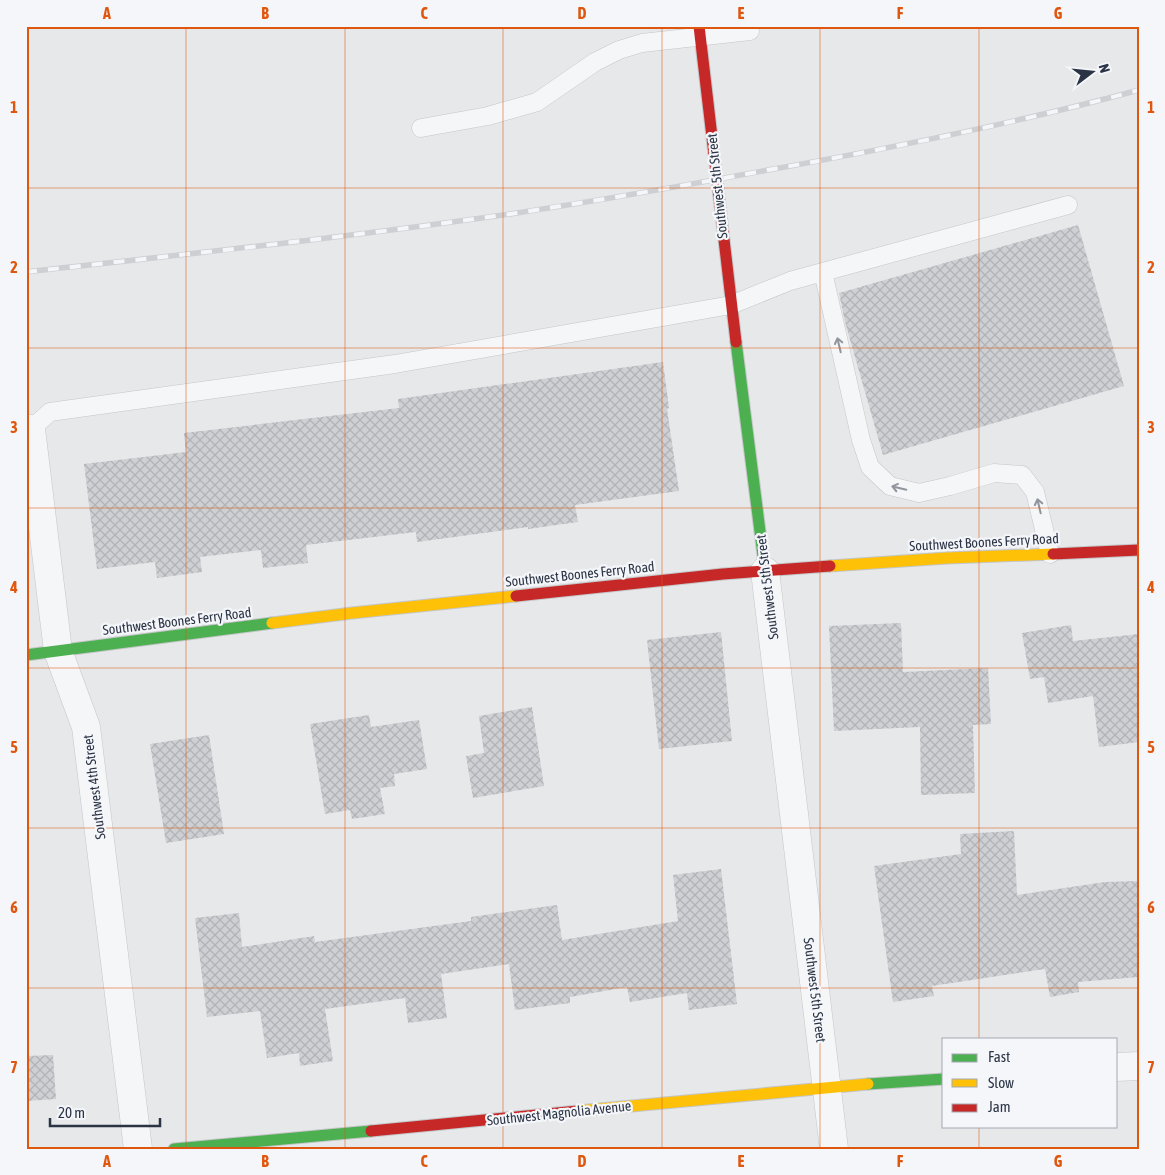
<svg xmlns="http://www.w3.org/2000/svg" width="1165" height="1175" viewBox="0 0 1165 1175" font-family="'Asap Condensed',sans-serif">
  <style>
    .building { fill: url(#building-cross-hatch) }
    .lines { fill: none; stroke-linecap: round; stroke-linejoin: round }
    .lane-casing { stroke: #c4c6c8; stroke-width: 19 }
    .street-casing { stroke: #c4c6c8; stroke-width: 29 }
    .fast-casing { stroke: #c4c6c8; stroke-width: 13 }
    .slow-casing { stroke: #c4c6c8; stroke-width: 13 }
    .jam-casing { stroke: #c4c6c8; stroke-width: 13 }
    .lane { stroke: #f5f6f7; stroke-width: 18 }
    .street { stroke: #f5f6f7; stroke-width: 28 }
    .fast { stroke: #4caf50; stroke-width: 11 }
    .slow { stroke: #ffc107; stroke-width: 11 }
    .jam { stroke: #c62828; stroke-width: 11 }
    .rail-casing { stroke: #cecfd2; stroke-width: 5.5 }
    .rail { stroke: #f4f6f9; stroke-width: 4; stroke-dasharray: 11; stroke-linecap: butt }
    .oneway { stroke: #90959e }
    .grid { fill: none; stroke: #df570f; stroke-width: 1; stroke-opacity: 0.55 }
    .labels { text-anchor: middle; stroke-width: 4.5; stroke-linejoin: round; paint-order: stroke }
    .street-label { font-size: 14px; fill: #2b3445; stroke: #f4f6f9 }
    .neatline { fill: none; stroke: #df570f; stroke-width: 2 }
    .grid-label { font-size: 16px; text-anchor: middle; font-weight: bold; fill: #df570f }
  </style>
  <defs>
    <pattern id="building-cross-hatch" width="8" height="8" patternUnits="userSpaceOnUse" patternTransform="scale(1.25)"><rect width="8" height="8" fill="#ced0d3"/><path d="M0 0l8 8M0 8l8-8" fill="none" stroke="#b1b3b6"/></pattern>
  </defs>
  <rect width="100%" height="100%" fill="#e6e8ea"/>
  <!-- building -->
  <path class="building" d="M1078,225L1124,386L883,455L845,322L839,293Z
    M663,362L669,408L667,409L679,491L575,505L578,522L528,529V527L417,542L416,532L306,545L308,563L263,568L261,550L200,557L202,572L157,578L155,562L97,569L84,464L186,452L184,433L399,408L398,399Z
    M901,623L903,672L988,668L991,724L973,725L975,793L921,795L920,727L834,731L829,626Z
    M1071,625L1073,641L1139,634V742L1099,747L1093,696L1048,703L1044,677L1030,679L1022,633Z
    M721,632L732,741L659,749L647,640Z
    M532,707L544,786L473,798L466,756L484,753L479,716Z
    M369,715L371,727L419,720L427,769L394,774L395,786L380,788L385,814L352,819L350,810L325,814L310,724Z
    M209,735L224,834L166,843L150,744Z
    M1014,831L1017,895L1105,882L1139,881V977L1078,982L1079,992L1050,997L1045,969L932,986L934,996L893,1002L874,866L961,854L960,834Z
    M721,869L737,1004L689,1010L687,993L630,1002L627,987L570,997V1003L515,1010L509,964L441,974L447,1018L408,1023L405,998L325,1009L333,1061L300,1066L299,1053L267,1058L260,1011L207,1017L195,918L239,913L242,947L314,936L315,942L471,921V917L557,905L562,940L678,921L673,875Z
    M53,1055L56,1099L26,1101V1056Z"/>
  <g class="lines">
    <!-- lane casing -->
    <g class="lane-casing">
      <path id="lane" d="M421,128L488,116L537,102L595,62L619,50L642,43L750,31
        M823,272L861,440L870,467L890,486L919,493L950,486L994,473L1022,475L1035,492L1050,554
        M31,429L50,412L395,364L731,305L790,281L1068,205"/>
    </g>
    <!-- street casing -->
    <g class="street-casing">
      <path id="street" d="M31,429L58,651L86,727L138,1149
        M765,571L834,1149
        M1116,1067L1139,1066"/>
    </g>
    <!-- fast casing -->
    <g class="fast-casing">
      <path id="fast" d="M736,342L765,571
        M26,655L272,623
        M868,1084L944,1079
        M174,1149L371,1131"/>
    </g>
    <!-- slow casing -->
    <g class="slow-casing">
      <path id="slow" d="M830,566L947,558L1053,554
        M272,623L352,613L516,596
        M578,1111L868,1084"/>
    </g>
    <!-- jam casing -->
    <g class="jam-casing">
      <path id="jam" d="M699,26L736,342
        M1053,554L1139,550
        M516,596L723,574L830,566
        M371,1131L578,1111"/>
    </g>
    <!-- lane -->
    <use href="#lane" class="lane"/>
    <!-- street -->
    <use href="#street" class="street"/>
    <!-- fast -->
    <use href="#fast" class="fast"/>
    <!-- slow -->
    <use href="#slow" class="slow"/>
    <!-- jam -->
    <use href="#jam" class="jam"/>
    <!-- rail casing -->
    <g class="rail-casing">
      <path id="rail" d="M26,272C188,254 350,237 510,214C596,201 682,186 768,170C892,148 1017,123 1139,90"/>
    </g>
    <!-- rail -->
    <use href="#rail" class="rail"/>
  </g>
  <!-- one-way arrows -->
  <defs><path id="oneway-shaft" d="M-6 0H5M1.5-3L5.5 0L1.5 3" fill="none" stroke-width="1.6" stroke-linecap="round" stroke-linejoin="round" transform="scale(1.25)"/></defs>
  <g class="oneway">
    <use href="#oneway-shaft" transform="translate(839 345) rotate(-103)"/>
    <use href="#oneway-shaft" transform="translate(899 488) rotate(-167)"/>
    <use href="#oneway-shaft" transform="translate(1039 506) rotate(-103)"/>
  </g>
  <!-- grid -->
  <path class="grid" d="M186,26V1149M345,26V1149M503,26V1149M662,26V1149M820,26V1149M979,26V1039M26,188H1139M26,348H1139M26,508H1139M26,668H1139M26,828H1139M26,988H1139M979,1126V1149"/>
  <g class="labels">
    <!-- street labels -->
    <g class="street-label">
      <text transform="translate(717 186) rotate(-96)" y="5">Southwest 5th Street</text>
      <text transform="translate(984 542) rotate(-3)" y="5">Southwest Boones Ferry Road</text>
      <text transform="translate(580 574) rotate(-6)" y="5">Southwest Boones Ferry Road</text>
      <text transform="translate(767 587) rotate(-97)" y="5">Southwest 5th Street</text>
      <text transform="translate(177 621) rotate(-7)" y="5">Southwest Boones Ferry Road</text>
      <text transform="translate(94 787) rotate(-97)" y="5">Southwest 4th Street</text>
      <text transform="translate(815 990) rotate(83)" y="5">Southwest 5th Street</text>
      <text transform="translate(559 1113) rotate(-6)" y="5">Southwest Magnolia Avenue</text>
    </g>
  </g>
  <!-- border -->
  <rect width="1165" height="1175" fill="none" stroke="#f4f6f9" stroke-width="55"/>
  <!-- legend -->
  <rect x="942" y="1038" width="175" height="90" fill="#f4f6f9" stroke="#a4a8b1"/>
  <rect x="952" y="1054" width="25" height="8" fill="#4caf50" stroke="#a4a8b1"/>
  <text x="988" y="1062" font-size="15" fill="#2b3445">Fast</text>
  <rect x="952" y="1079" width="25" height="8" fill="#ffc107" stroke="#a4a8b1"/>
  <text x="988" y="1088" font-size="15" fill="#2b3445">Slow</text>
  <rect x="952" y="1104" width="25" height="8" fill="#c62828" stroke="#a4a8b1"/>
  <text x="988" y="1112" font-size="15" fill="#2b3445">Jam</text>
  <!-- north arrow -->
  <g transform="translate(1092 72) rotate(74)" stroke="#f4f6f9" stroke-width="4" paint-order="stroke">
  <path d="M0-4L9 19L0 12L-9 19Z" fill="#2b3445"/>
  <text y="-8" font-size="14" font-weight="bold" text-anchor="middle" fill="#2b3445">N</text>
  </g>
  <!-- scale -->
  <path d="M50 1118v8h110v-8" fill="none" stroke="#2b3445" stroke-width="2.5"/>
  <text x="58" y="1118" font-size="15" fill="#2b3445" stroke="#f4f6f9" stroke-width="4" paint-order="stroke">20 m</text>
  <rect x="28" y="28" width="1110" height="1120" class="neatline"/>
  <g class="grid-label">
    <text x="107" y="19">A</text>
    <text x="265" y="19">B</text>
    <text x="424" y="19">C</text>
    <text x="582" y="19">D</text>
    <text x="741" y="19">E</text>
    <text x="900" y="19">F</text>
    <text x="1058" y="19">G</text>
    <text x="14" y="113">1</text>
    <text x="1151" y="113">1</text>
    <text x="14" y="273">2</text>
    <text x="1151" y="273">2</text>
    <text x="14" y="433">3</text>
    <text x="1151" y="433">3</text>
    <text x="14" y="593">4</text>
    <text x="1151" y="593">4</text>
    <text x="14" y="753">5</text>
    <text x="1151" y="753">5</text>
    <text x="14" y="913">6</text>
    <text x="1151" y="913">6</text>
    <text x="14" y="1073">7</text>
    <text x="1151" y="1073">7</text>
    <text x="107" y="1167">A</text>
    <text x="265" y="1167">B</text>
    <text x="424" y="1167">C</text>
    <text x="582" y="1167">D</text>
    <text x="741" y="1167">E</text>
    <text x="900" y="1167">F</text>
    <text x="1058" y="1167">G</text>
  </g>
</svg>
